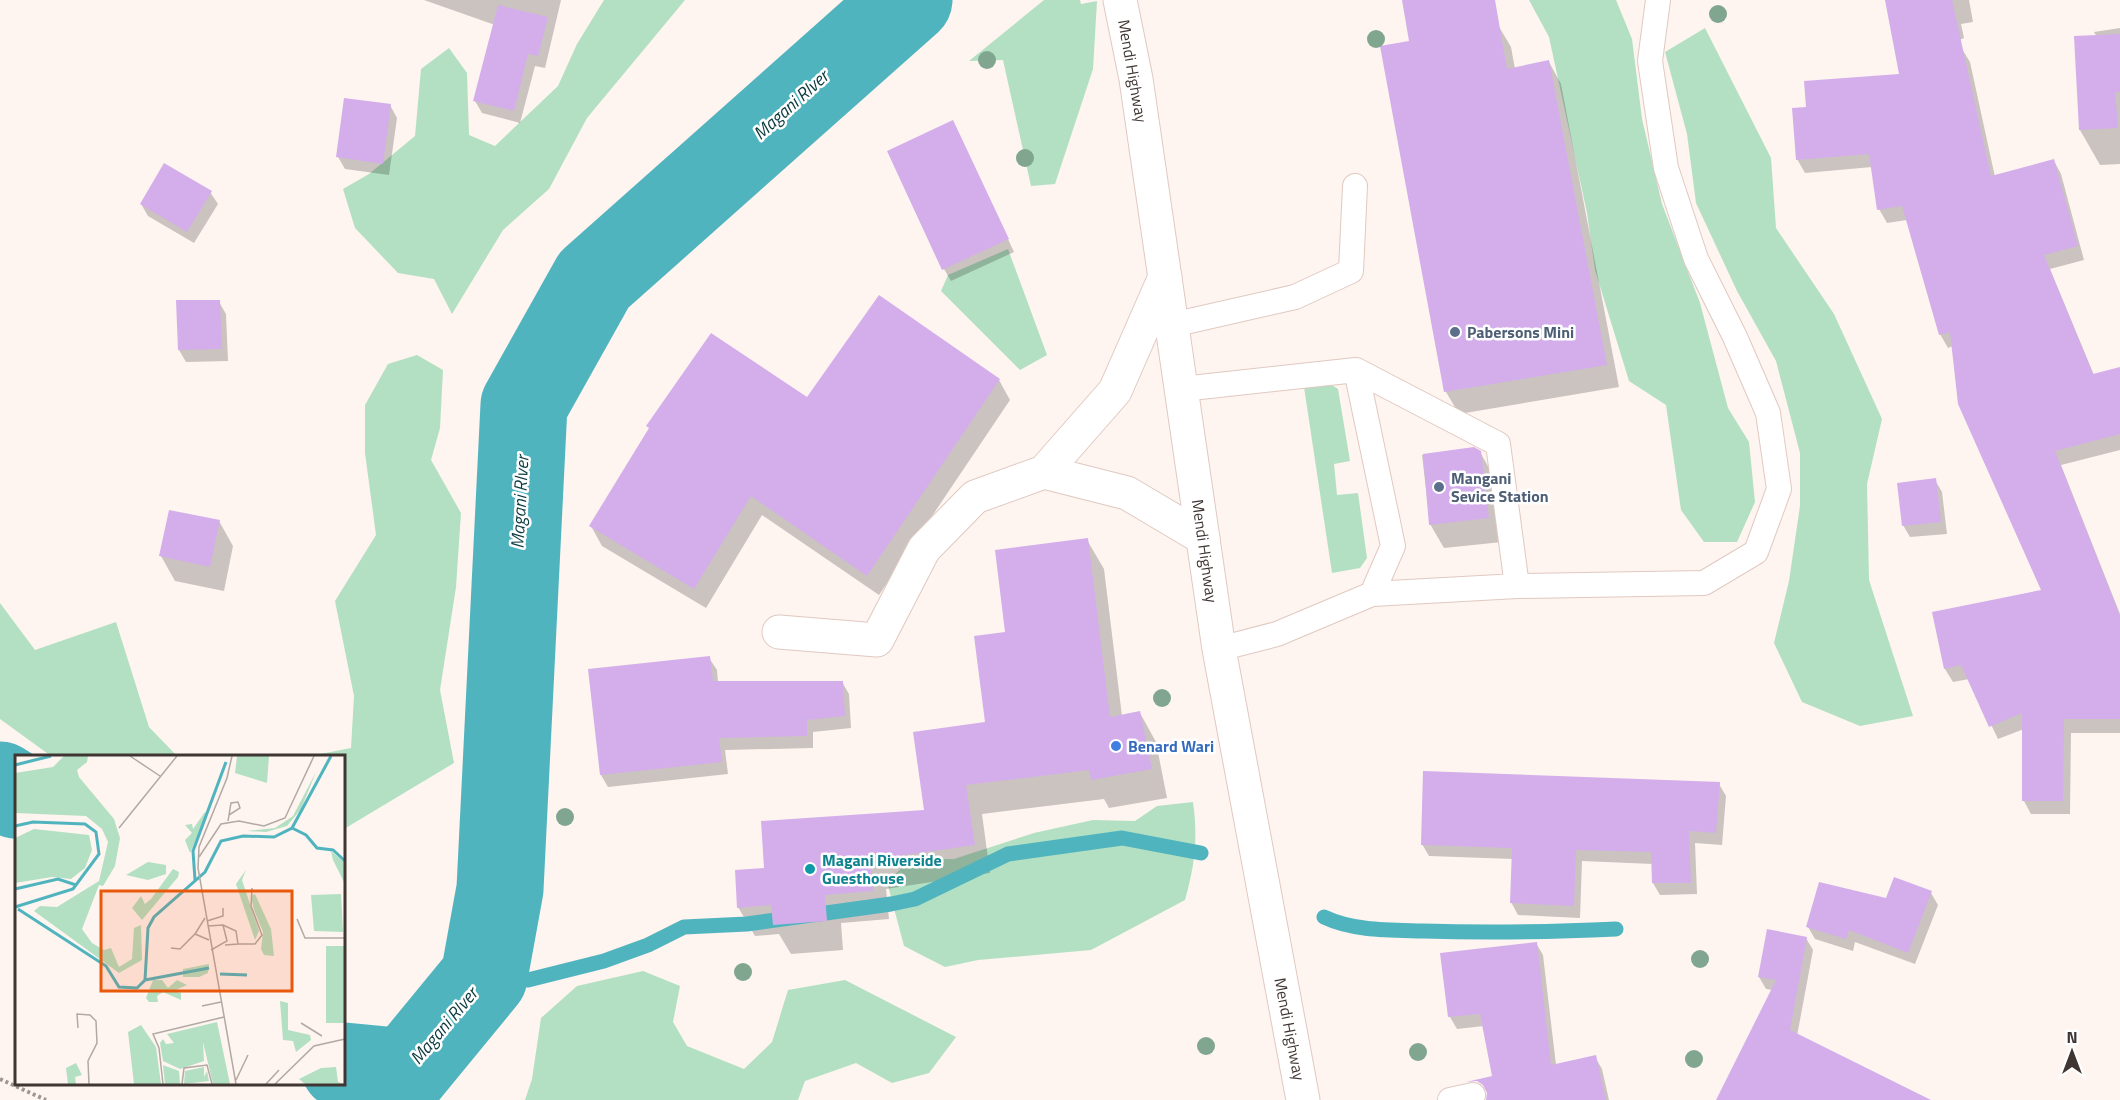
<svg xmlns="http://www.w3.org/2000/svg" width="2120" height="1100" viewBox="0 0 2120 1100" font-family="'Titillium Web',sans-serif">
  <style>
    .green { fill: #b3e0c2 }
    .shadow { fill: #0003 }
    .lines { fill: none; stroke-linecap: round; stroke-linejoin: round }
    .stream { stroke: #50b4bf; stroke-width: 15 }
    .river { stroke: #50b4bf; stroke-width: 87 }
    .building { fill: #d3aeeb }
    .lane-casing { stroke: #e0c9c0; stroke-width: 26 }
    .street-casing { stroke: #e0c9c0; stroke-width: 35 }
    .secondary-casing { stroke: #e0c9c0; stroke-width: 35 }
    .path { stroke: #9e9591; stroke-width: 4; stroke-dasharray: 3 3; stroke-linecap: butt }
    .lane { stroke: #fff; stroke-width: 24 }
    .street { stroke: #fff; stroke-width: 33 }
    .secondary { stroke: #fff; stroke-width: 33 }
    .tree { fill: #80a68f }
    .service-dot { fill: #5c6f8a; stroke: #fff; stroke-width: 2 }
    .shop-dot { fill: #3f7fe0; stroke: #fff; stroke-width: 2 }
    .culture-dot { fill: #0f9aa8; stroke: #fff; stroke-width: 2 }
    .labels { text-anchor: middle; stroke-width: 5; stroke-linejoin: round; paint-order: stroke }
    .street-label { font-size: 16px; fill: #3f3633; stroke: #fff }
    .service-label { font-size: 16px; font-weight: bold; fill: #4e5e75; stroke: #fff; text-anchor: start }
    .shop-label { font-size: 16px; font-weight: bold; fill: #366cbe; stroke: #fff; text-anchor: start }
    .culture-label { font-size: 16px; font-weight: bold; fill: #0d838f; stroke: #fff; text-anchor: start }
    .water-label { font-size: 18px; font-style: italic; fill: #09393e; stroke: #fff }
    .inset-river { fill: none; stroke: #50b4bf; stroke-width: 3 }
    .inset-road { fill: none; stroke: #b2a8a4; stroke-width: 1.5 }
    .view { fill: #e8590c; fill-opacity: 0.15; stroke: #e8590c; stroke-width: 3 }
    .inset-edge { fill: none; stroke: #3f3633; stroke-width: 3 }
  </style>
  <rect width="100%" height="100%" fill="#fef4f0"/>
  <!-- green -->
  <path class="green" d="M604,0H685L587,118L549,189L503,230L452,314L434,279L398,273L355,228L343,189L369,174L415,136L421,69L449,48L467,73L469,135L495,146L558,86L577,44Z
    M1044,0H1080L1081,4L1097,1L1093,69L1055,184L1031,186L1003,60L969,61Z
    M1529,0H1616L1632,39L1642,119L1662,204L1700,303L1728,408L1749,442L1755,502L1737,542H1704L1681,510L1666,405L1629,381L1595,270L1587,213L1549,37Z
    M1705,28L1771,158L1776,228L1834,314L1882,419L1867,484L1869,580L1913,716L1860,726L1802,702L1774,643L1789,581L1800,506V453L1776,361L1737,291L1696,203L1687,134L1665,52Z
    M1008,249L1047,355L1020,370L941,291L948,275Z
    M417,355L443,370L440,428L431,460L461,513L456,587L440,690L454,763L344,829V756H310L351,748L354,696L335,601L376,535L365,453V405L388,364Z
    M1330,384L1338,389L1350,461L1334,464L1337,495L1358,493L1367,558L1360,568L1332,573L1304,387Z
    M0,603L35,650L116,622L149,727L177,756H51L0,719Z
    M1193,802C1198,839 1195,864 1185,900L1091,950L978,960L945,967L904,946L887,882L911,859H954L1034,833L1093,820L1135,821L1157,806Z
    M643,971L680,986L673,1022L687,1046L744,1069L772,1042L788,990L845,980L956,1037L929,1073L892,1083L856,1063L805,1081L798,1100H525L532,1079L541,1018L577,986Z"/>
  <!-- shadow -->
  <path class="shadow" d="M561,0L545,68L535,66L520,123L482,113L475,101L495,25L424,0Z
    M1403,0H1467L1498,25L1511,47L1515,69L1549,62L1561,84L1619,387L1459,414L1446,392L1382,47L1411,42Z
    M1887,0H1969L1973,22L1961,24L1964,38L1933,52L1962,49L1970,62L1995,177L2054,161L2061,174L2084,260L2050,269L2094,375L2120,369V450L2061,465L2120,614V733H2071L2070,814H2031L2024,801V729L1998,739L1969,679L1953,682L1945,669L1933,613L2043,591L1953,346L1948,348L1940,334L1907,220L1887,223L1879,209L1872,167L1805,173L1797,159L1808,109L1901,75Z
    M2120,28V164L2100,165L2080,130L2097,37L2094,32Z
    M390,105L397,118L389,175L345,169L338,157Z
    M959,134L1014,252L951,281L944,269Z
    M210,192L218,204L194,243L148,216L141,204Z
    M178,302H219L226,314L228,361L186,362L179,350Z
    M999,380L1010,400L879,595L762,515L706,608L602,546L591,526Z
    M1473,449L1480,452L1494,477L1502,542L1444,548L1430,524L1422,455Z
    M1935,480L1942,492L1947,534L1910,537L1903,525Z
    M219,521L233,546L224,591L175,581L161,556Z
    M1087,540L1104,569L1122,716L1140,713L1156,742L1167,798L1109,808L1104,799L982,814L990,873L886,889L889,919L841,923L843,950L791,954L779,934L755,936L738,907L766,869L926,811L986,724L1007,634Z
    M709,658L717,670L718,682H842L849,694L851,728L813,732V748L725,750L728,774L608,787L601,775Z
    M1719,784L1726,796L1722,845L1695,843L1697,894L1660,895L1653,883V864L1582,861L1580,918L1518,915L1511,902L1513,859L1429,856L1422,844Z
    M1931,893L1938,905L1915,964L1855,942L1853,951L1815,939L1808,927L1887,900Z
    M1806,938L1813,950L1797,1036L1916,1100H1717L1773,990L1766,989L1759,977Z
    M1536,943L1543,955L1556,1065L1595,1057L1602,1069L1609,1100H1498L1484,1026L1457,1029L1450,1017L1442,954Z"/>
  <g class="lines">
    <!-- stream -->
    <path class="stream" d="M1324,917C1353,931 1390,930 1423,931C1487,933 1551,932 1616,929
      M484,977L528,980L604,961L648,945L684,927L747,924L891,904L915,899L1008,854L1122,838L1201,853"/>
    <!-- river -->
    <path class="river" d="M0,785L16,795
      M344,1066L406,1072L484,977L500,889L524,405L594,280L909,0"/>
  </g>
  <!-- building -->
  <path class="building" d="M1402,0H1495L1507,69L1549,60L1607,365L1444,392L1380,46L1409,41Z
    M1885,0H1952L1991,176L2054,159L2078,246L2044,255L2093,374L2120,367V434L2055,451L2120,616V719H2064L2063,801H2022V713L1989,727L1961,665L1944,669L1932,612L2041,590L1958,404L1950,332L1939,335L1902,206L1877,210L1869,154L1796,160L1792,108L1806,107L1804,81L1899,74Z
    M498,5L548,17L538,56L528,54L514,111L473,101Z
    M2120,34V92H2115L2118,128L2079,130L2074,36Z
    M344,98L391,104L383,164L336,157Z
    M953,120L1009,239L942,270L887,151Z
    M164,163L212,191L187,232L140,204Z
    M879,295L1000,379L867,576L751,496L694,589L589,526L649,428L646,426L711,333L807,397Z
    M176,300H220L222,349L178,350Z
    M1474,447L1481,451L1489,518L1429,525L1423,454Z
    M1936,478L1941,522L1902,526L1897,483Z
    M169,510L220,520L210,567L159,556Z
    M1088,538L1110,717L1140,711L1152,769L1091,780L1089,770L966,785L975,845L870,860L873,891L825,895L827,921L773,925L771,905L737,908L735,870L764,868L761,821L924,810L913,732L985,722L974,636L1005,632L995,550Z
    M710,656L713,681H843L845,716L807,720V736L719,738L722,762L600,775L588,669Z
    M1423,771L1720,782L1716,833L1689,831L1691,883H1652L1651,852L1576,850L1574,906L1510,903L1512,848L1421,845Z
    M1894,877L1932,891L1908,953L1849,930L1846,939L1806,927L1819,882L1886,898Z
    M1767,929L1807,937L1790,1030L1931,1100H1716L1776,980L1758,977Z
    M1537,942L1551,1065L1596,1055L1606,1100H1486L1487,1093L1483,1085L1477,1081L1466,1082L1492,1076L1480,1014L1448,1017L1440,953Z"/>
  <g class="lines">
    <!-- lane casing -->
    <g class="lane-casing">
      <path id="lane" d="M1172,325L1295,297L1351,271L1355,186
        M1356,370L1498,444L1517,586L1372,594
        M1182,389L1356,370L1393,546L1372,594L1277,634L1219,649
        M1517,586L1704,583L1756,552L1779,489L1768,413L1735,337L1696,259L1666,168L1650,61L1658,0
        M1450,1100L1473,1095"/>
    </g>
    <!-- street casing -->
    <g class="street-casing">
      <path id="street" d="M1044,472L1115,391L1165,277
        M779,632L877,640L924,549L975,497L1044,472L1127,493L1203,538"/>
    </g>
    <!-- secondary casing -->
    <g class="secondary-casing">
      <path id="secondary" d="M1120,0L1136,79L1219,649L1303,1100"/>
    </g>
    <!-- path -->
    <path class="path" d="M0,1079L46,1100"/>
    <!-- lane -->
    <use href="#lane" class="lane"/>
    <!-- street -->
    <use href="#street" class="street"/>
    <!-- secondary -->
    <use href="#secondary" class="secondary"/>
  </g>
  <!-- trees -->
  <g class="tree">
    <circle cx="1718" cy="14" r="9"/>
    <circle cx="1376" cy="39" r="9"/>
    <circle cx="987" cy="60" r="9"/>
    <circle cx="1025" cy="158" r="9"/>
    <circle cx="1162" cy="698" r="9"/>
    <circle cx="565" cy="817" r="9"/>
    <circle cx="1700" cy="959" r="9"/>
    <circle cx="743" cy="972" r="9"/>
    <circle cx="1206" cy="1046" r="9"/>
    <circle cx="1418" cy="1052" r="9"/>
    <circle cx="1694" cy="1059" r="9"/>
  </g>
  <!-- markers -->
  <g class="service-dot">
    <circle cx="1455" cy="332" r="6"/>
    <circle cx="1439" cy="487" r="6"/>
  </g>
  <circle class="shop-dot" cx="1116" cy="746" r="6"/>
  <circle class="culture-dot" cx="810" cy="869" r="6"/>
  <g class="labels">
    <!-- street labels -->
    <g class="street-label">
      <text transform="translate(1133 71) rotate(80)" y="6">Mendi Highway</text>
      <text transform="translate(1205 551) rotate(82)" y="6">Mendi Highway</text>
      <text transform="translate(1290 1029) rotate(79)" y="6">Mendi Highway</text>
    </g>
    <!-- service labels -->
    <g class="service-label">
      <text x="1467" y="338">Pabersons Mini</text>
      <text x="1451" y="484">Mangani<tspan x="1451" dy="18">Sevice Station</tspan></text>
    </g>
    <!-- shop labels -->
    <g class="shop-label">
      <text x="1128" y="752">Benard Wari</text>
    </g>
    <!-- culture labels -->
    <g class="culture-label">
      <text x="822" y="866">Magani Riverside<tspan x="822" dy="18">Guesthouse</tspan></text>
    </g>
    <!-- water labels -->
    <g class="water-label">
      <text transform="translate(791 105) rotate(-42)" y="6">Magani RIver</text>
      <text transform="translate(520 502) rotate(-87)" y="6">Magani RIver</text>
      <text transform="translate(444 1026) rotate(-50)" y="6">Magani RIver</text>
    </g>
  </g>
  <!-- overview -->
  <g transform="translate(15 755)">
    <rect width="330" height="330" fill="#fef4f0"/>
    <path d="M49,1H73L72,7L62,15L64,22L99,64L105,83L100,111L88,131L84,130L67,174L77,188L89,195L96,193L104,212L117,204L119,173L126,170L127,205L104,218L19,156L25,151L42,152L84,126L93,87L87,74L71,61L0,58V18L38,12ZM222,1H254L252,28L220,18ZM301,17L286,54L272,71L251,77L232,76L260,73L278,61ZM190,57L192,59L175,98L170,85L177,78L170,70L177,69L178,74ZM19,74L74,80L77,95L70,113L56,124L37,122L0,128V83ZM316,96L330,108V129L318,105ZM133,107L151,110V119L133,125L111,120ZM158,114L164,117L163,122L127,165L117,153L126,141L130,149L136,144ZM231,115L227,125L244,176L240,185L221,129ZM240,139L256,174L259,201L249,200L246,194L248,177L239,155L236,141ZM326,139L328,177L299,176L296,140ZM311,191H330V268H311ZM194,209L193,218L184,222H168V214ZM138,225H147L153,233L162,225L172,230L158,236L166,238V245L148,237L142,241L143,247H134L131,243ZM265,246L273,248V275L295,280L296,285L281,297L278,286L268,285ZM202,267L215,329H198L188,287L189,306L165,314L148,306L145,288L148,284L151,289L159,288L152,279ZM126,270L141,292L146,329H119L113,277ZM61,308L67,320L60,322L61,329H53L51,313ZM148,310L164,316L165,329H150ZM189,312V322L192,316L194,326L169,329L170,316ZM321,312L323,327L330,329H290L284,324L306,313Z" fill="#b3e0c2"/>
    <path class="inset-river" d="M0,10L36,1M0,71L18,67L70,69L81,77L84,99L58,134L0,152M277,73L291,80L302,93L318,95L330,106M180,125L178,96L211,7M0,134L43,124L61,130M3,154L91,211L104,232L122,233L130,225L133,173L139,162L190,117L206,86L228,81L259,82L277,73L316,1M205,219L232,220M130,225L194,213"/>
    <path class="inset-road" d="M115,1L145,21M217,1L212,23L184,92L183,113L221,329M213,66L216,48L223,47L225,53L214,60M104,73L162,1M184,102L206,69L224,66L249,71L270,63L299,1M282,164L290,183H330M192,166L208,161V153M208,170L221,176L223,189L210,190M193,171L208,170L212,186L196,195M180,179L190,163M223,189H240L247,180L236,151L237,133M156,193L165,194L180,179L194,185M187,251L206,247M286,268L307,281M63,273L62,259L75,260L81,266L82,288L73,306L74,329M221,325L233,300M148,329L144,293L138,279L209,262M167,329L169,313L192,310L197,329M251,329L264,315M260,329L299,291L330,284"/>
    <path class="view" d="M86,136H277V236H86Z"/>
    <rect width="330" height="330" class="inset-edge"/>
  </g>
  <!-- north arrow -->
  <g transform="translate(2072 1052)" stroke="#ffffff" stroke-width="4.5" paint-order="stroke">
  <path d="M0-4.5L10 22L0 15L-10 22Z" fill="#3f3633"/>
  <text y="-9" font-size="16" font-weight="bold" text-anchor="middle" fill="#3f3633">N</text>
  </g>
</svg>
